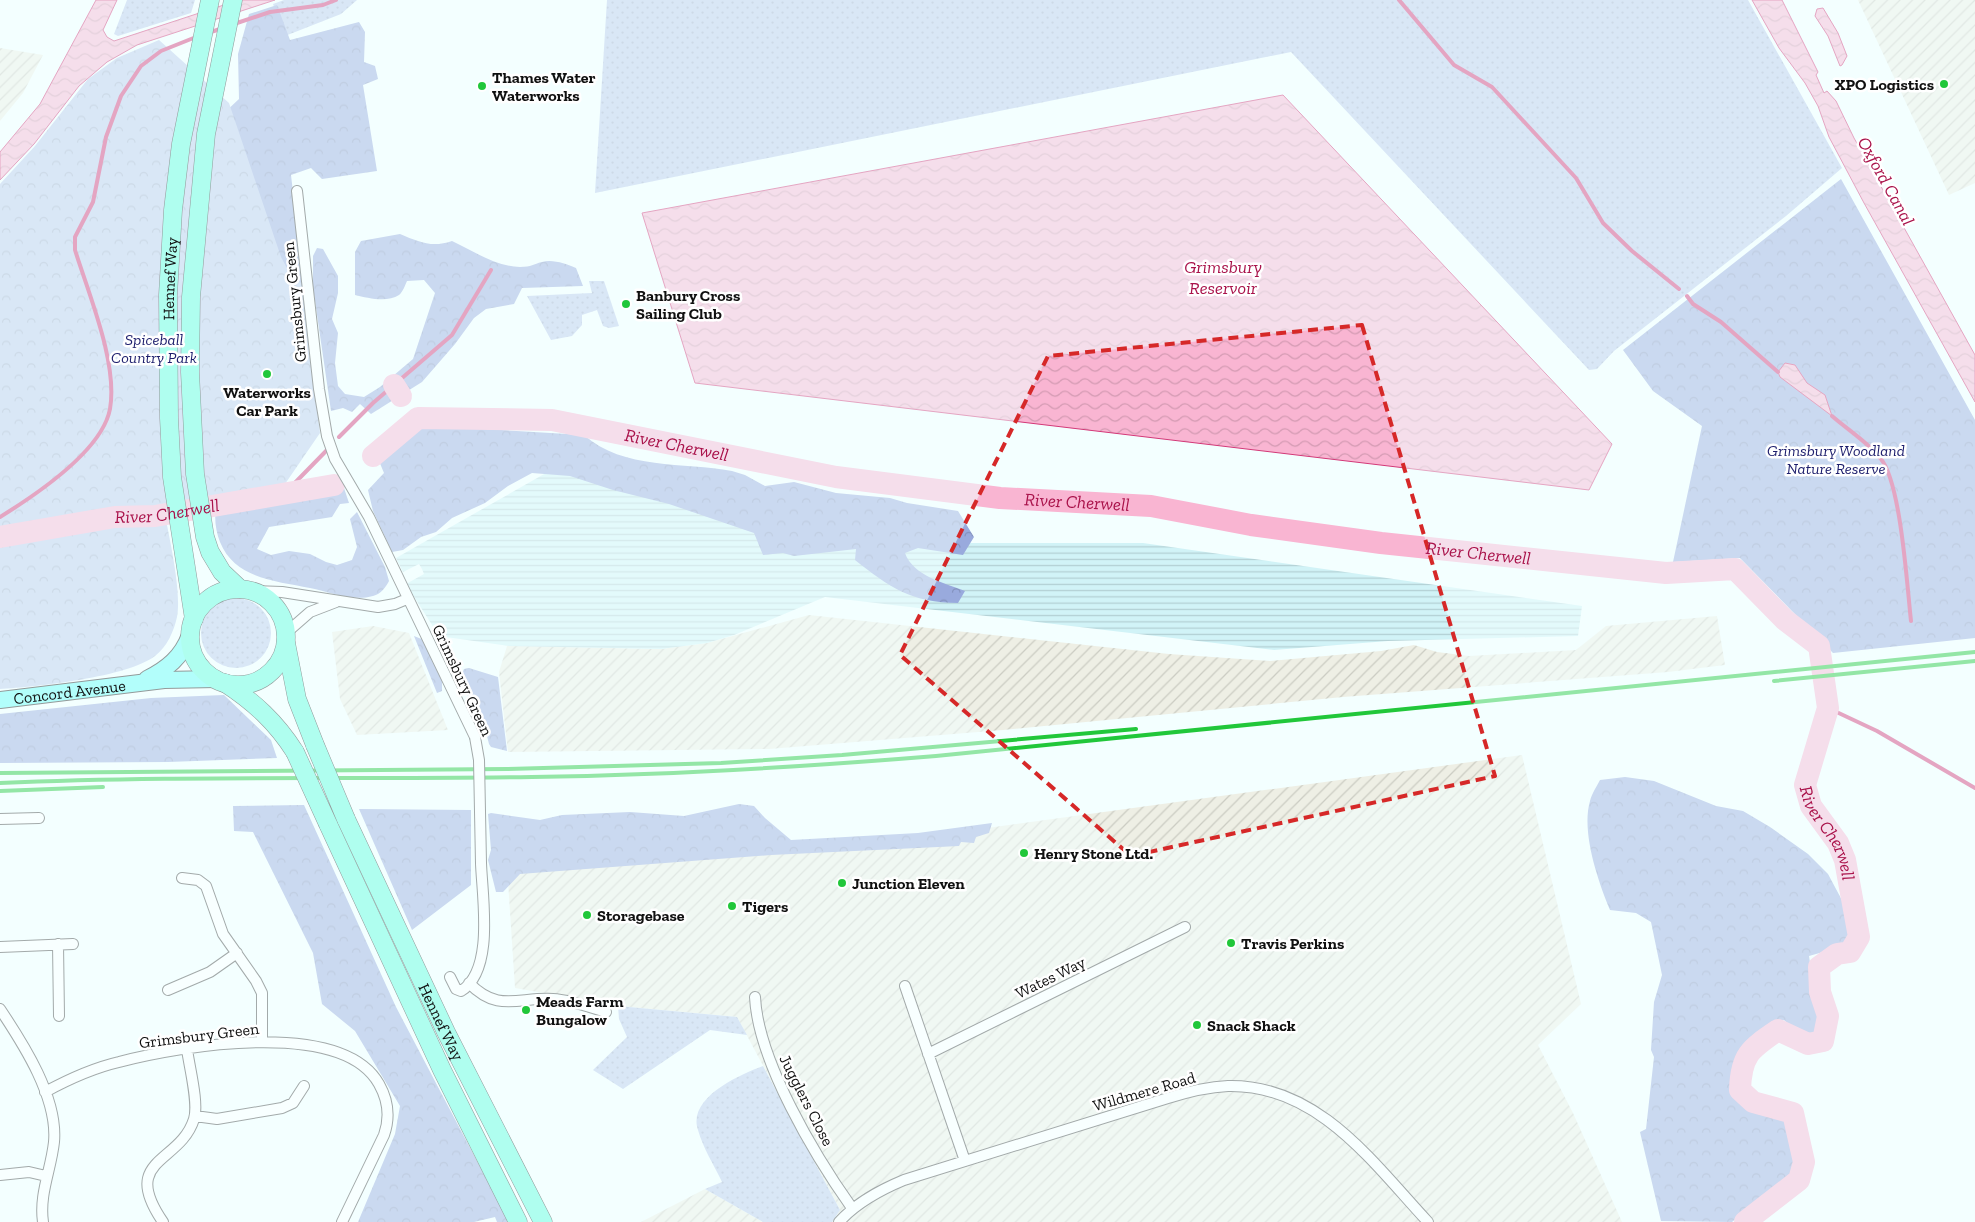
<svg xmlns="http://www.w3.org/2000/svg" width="1975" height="1222" viewBox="0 0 1975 1222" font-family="'Zilla Slab',serif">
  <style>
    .industrial { fill: url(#industrial-furrows) }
    .farmland { fill: url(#farmland-rules) }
    .grass { fill: url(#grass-dots) }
    .forest { fill: url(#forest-crowns) }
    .park { fill: url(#park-crowns) }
    .water { fill: url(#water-waves); stroke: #d33978 }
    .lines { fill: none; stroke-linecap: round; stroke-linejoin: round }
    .stream { stroke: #d33978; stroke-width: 4 }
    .river { stroke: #f9b5d2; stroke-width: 22 }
    .minor-casing { stroke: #434343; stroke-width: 12 }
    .primary-casing { stroke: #212121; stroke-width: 18 }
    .trunk-casing { stroke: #212121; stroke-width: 19 }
    .minor { stroke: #fff; stroke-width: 10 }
    .primary { stroke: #65fdf6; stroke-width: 16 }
    .trunk { stroke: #5efcdc; stroke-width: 18 }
    .rail { stroke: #21c73a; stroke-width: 4 }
    .minor-bridge-casing { stroke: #434343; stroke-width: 12; stroke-linecap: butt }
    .trunk-bridge-casing { stroke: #212121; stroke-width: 19; stroke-linecap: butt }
    .minor-bridge { stroke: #fff; stroke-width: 10 }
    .trunk-bridge { stroke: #5efcdc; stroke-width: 18 }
    .marked { fill: none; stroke: #d62828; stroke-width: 4; stroke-dasharray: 10 6; stroke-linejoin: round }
    .poi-dot { fill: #21c73a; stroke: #fff; stroke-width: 2 }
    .labels { text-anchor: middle; stroke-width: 5; stroke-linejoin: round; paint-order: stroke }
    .poi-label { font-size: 16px; font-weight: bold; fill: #101010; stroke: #fff; text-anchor: start }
    .street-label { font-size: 16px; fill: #101010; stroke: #fff }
    .park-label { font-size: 16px; font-style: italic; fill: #1c1d6c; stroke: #fff }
    .water-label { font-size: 18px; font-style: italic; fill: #a9124a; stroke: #fff }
  </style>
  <defs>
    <pattern id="industrial-furrows" width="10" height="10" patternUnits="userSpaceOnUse" patternTransform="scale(1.25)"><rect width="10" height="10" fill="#eeefe5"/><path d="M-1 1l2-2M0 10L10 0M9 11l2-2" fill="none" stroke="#cbccc3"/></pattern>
    <pattern id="farmland-rules" width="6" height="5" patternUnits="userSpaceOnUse" patternTransform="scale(1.25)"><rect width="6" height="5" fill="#d1f3f7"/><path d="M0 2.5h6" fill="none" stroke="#b2cfd3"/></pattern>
    <pattern id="grass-dots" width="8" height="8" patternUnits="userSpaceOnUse" patternTransform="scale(1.25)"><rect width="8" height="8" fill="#bacaec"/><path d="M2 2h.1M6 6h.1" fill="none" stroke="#9facc9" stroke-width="1.8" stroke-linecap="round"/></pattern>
    <pattern id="forest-crowns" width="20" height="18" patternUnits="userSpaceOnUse" patternTransform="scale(1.25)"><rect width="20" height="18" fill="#9ad"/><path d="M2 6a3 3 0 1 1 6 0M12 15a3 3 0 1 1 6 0" fill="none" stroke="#8391bd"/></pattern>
    <pattern id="park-crowns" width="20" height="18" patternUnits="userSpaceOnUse" patternTransform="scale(1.25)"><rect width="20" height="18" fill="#bacaec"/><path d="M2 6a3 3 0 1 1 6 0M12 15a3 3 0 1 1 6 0" fill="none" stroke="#9facc9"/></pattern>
    <pattern id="water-waves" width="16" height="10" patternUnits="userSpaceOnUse" patternTransform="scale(1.25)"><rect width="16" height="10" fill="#f9b5d2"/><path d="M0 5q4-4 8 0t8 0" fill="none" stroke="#d49bb3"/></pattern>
  </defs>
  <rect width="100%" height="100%" fill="#f3ffff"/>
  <!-- industrial -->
  <path class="industrial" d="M1858,0H1975V183L1949,195Z
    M0,48L43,55L23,93L0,121Z
    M809,615L1169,654L1270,661L1381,651L1414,645L1437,652L1469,656L1576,650L1606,626L1717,616L1725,665L1668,672L1343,697L1003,730L769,749L508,752L499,672L507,646L661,649L707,643Z
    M373,626L409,633L448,730L357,735L340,699L332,632Z
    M1522,755L1581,1004L1538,1045L1573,1113L1622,1222H832L840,1210L737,1017L618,1006L515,988L507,866L965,831Z
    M705,1189L763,1222H641Z"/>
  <!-- farmland -->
  <path class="farmland" d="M553,469L969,543H1143L1582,606L1578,636L1388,641L1274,650L825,597L734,635L707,643L661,649L509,646L439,636L406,584L424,574L422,569L419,564L403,572L396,558Z"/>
  <!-- grass -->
  <path class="grass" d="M127,0H195L191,13L118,36L114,34Z
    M284,0H357L341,14L285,36L273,4Z
    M607,0H1748L1842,168L1786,216L1614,351L1597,369L1589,370L1291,52L595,193Z
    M589,281H604L619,326L609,328L603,326L597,310L582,315V325L572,336L551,340L527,296L592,293Z
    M201 633a35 35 0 1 1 70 0a35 35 0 1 1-70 0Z
    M618,1006L737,1017L747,1035L710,1030L623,1089L593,1070L627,1037L619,1019Z
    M763,1066L840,1210L832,1222H763L705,1189L722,1182C714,1165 703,1148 698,1130C687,1098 739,1075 763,1066Z"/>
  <!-- forest -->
  <path class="forest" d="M277,5L290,40L359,22L365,32L364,62L375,66L378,79L363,85L377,171L322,179L311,168L291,175L308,323L292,331L223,114L239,99L238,54L249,14Z
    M1841,179L1975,420V638L1833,653L1740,558L1673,562L1702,426L1653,391L1623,350Z
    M400,234C419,242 432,248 452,241C475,252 495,266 520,267C532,267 533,264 542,262C553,259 566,264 576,268L583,286L522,288L514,304L486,309L474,318L455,344L422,382L371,414L360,404L352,412L343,408L331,411L313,287V256L317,248L323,249L338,276V293L332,319L338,333L335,363L338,386L345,394L364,397L380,387L413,359L435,293L424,280L407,281C405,285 403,292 399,295C387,303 368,298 355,295V252L361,241Z
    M418,425L584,435C623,470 684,462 732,471L745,475L765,486L794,482L836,493L890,498L907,503L958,511L974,537L963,555L918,548L905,553C913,576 945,583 965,591L958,603C912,603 889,587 855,560L856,549L794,556L783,553L763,555L754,533L669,504L613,490L570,476L532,473L508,486L485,503L452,518L436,532L421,537L403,550L392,552L373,511L368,490L384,473L379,461Z
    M338,486L344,488L349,503L340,504L332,517L269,527L257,549L271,555L289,551L310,554L326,562L337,565L352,560L357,547L350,519L357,512L385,567L389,581C386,587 381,594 373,596C352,602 330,592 310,588C276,581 235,579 220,542C216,532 214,519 216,509L324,491Z
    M414,636L424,640L442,681V691L437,693Z
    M469,668L498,677L507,751L491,747L489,744C487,736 485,728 482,721C476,706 456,686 464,669Z
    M224,695L271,740L277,758L168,762L0,763V714L151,698Z
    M1625,777L1654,781L1716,806L1743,811L1770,827L1808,854L1828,874L1844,904L1850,940L1830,950L1809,956L1815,996L1823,1018L1821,1027L1808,1039L1800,1035L1784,1020C1765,1028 1719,1071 1740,1095C1751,1108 1772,1112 1788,1117C1797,1136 1796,1161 1789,1180L1762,1196L1732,1222L1661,1221L1640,1132L1646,1129L1654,1057L1651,1050L1654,1002L1662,975L1651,922L1636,913L1610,910C1598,881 1581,832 1590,801C1592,793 1597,786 1600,780Z
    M739,804L754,806L765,818L791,840L918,833L992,823L989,833L976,837L974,843L961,842L959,846L771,855L520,874L503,892H496L488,860L491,850L488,814L491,813L540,820L562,815L630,812L684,816Z
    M304,805L396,1007L509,1222H497L495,1217L474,1222H358L395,1134L400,1106L355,1031L322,1004L313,953L253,832L234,831L233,806Z
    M359,809L471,810V885L412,930Z"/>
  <!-- park -->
  <path class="park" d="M159,40L229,103L281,257L289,272L301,283L320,433L285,484L163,504C168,533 182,589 177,617C174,631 167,647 155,656C128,677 36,687 0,689V184L35,146L88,79L117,58Z"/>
  <!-- water -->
  <path class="water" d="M96,0H117L103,30L107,37L114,41L239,0H275L137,45L107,62L79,86L34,144L0,180V152L40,104Z
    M1752,0H1782L1818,72L1816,75L1824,93L1827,91L1836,101L1854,138L1975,355V402L1864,203L1829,137L1818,106L1805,83L1779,48Z
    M1823,8L1838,33L1847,56L1842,65L1840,66L1828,36L1815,16L1817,9Z
    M1283,95L1612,444L1589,490L695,383L642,213Z
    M1785,363L1795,365L1807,383L1825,395L1832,416L1780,377L1778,372Z"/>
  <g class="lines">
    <!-- stream -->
    <path class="stream" d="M1399,0L1454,65L1492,87L1576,178L1603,223L1632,251L1679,289
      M234,24L270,12L323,5L336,0
      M208,33L223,28
      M1687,296L1693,304L1721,322L1778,372
      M1832,416C1848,430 1869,443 1881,459C1901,484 1907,586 1911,621
      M339,437L373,403L452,335L491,270
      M284,494L327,450
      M0,517C34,496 102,451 110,409C118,363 89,295 75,250V237L93,202L106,137L121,96L141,66L161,51L196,37
      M1828,708L1877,731L1975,788"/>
    <!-- river -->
    <g class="river">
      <path d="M394,385L401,396"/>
      <path id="s1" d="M373,456L418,418L552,420L836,477L1000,498L1151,506L1251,525L1381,543L1666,573L1735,569L1785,620L1819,646L1828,708L1805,785L1811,806L1838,843L1845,860L1859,937L1850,952L1837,954L1819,967L1820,992L1828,1016L1823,1041L1808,1044L1778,1030C1750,1049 1741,1055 1740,1090L1753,1102L1793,1113L1804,1162L1799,1180L1745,1222"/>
      <path id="s2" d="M0,537L115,517L155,516L334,485"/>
    </g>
    <!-- minor casing -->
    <g class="minor-casing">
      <path id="minor" d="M297,191L319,389L327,436L335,459L369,517L475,737
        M253,591L282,592L378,607L395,604L407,599
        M286,633L310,612L336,602
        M0,819L39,818
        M182,878L198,880L206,886L223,934L256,981L262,993V1041
        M58,944L59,1016
        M0,947L73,944
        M450,977L456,989L461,991C495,970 482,896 481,863
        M469,983C498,1013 518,997 553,999C571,1000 589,1007 606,1012
        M905,986L965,1161
        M168,990L210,972L237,953
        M755,997C758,1061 815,1156 852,1208
        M0,1009C24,1045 58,1098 54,1142C51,1170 39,1194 43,1222
        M928,1054L1185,927
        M45,1092C69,1079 93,1068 119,1062C180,1046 342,1018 379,1084C388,1100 390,1118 384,1135L342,1222
        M195,1116L217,1119L282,1108L293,1103L304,1086
        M0,1175L29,1172L46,1176
        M163,1222C119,1158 180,1164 194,1119C199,1103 189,1066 187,1049
        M839,1222C857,1202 880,1190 904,1180L1168,1098C1187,1092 1207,1087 1228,1086C1318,1084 1373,1163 1428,1222"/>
    </g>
    <!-- primary casing -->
    <g class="primary-casing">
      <g id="primary">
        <path d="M147,679C167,669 182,657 190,635"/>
        <path id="s3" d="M0,700L164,680L216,679"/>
      </g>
    </g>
    <!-- trunk casing -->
    <g class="trunk-casing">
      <g id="trunk">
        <path d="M233,0L206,134L191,297L190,372L195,474L205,537L210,552L222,572L240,589"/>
        <circle cx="238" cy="637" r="48"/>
        <path id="s4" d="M194,619L172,477L169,418L168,295L173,210L181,144L210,0"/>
        <path d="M286,643L297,699L315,745"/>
        <path d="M225,683C254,702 276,722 295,752"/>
        <path id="s5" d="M346,819L446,1032L543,1222"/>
        <path d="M328,824L442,1070L518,1222"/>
      </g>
    </g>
    <!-- minor -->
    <use href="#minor" class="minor"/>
    <!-- primary -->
    <use href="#primary" class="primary"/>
    <!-- trunk -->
    <use href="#trunk" class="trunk"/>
    <!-- rail -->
    <path class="rail" d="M1774,681L1975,661
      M0,773L507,769L721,763L842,755L1136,729
      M0,783C177,775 355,780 532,777C667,775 802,767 936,756L1975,652
      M0,791L103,787"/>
    <!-- minor-bridge casing -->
    <g class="minor-bridge-casing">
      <path id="minor-bridge" d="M475,737L479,760L481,863"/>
    </g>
    <!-- trunk-bridge casing -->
    <g class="trunk-bridge-casing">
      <path id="trunk-bridge" d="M315,745L346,819
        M295,752L328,824"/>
    </g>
    <!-- minor-bridge -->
    <use href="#minor-bridge" class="minor-bridge"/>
    <!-- trunk-bridge -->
    <use href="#trunk-bridge" class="trunk-bridge"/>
  </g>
  <!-- marked area -->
  <path d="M0 0H1975V1222H0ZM1362,325L1495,776L1131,856L900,655L1048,356Z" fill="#f3ffff" fill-opacity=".55" fill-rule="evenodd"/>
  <path class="marked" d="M1362,325L1495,776L1131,856L900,655L1048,356Z"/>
  <!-- markers -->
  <g class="poi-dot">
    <circle cx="1944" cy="84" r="5"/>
    <circle cx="482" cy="86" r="5"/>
    <circle cx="626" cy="304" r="5"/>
    <circle cx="267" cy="374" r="5"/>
    <circle cx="1024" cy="853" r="5"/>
    <circle cx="842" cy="883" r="5"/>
    <circle cx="732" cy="906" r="5"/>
    <circle cx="587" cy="915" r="5"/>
    <circle cx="1231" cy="943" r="5"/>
    <circle cx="526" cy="1010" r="5"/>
    <circle cx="1197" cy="1025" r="5"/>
  </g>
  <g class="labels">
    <!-- poi labels -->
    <g class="poi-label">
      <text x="492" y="83">Thames Water<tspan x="492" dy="18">Waterworks</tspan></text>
      <text x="1934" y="90" text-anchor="end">XPO Logistics</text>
      <text x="636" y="301">Banbury Cross<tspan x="636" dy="18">Sailing Club</tspan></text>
      <text x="267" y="398" text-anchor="middle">Waterworks<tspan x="267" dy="18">Car Park</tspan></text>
      <text x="1034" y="859">Henry Stone Ltd.</text>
      <text x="852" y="889">Junction Eleven</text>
      <text x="742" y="912">Tigers</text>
      <text x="597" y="921">Storagebase</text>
      <text x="1241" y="949">Travis Perkins</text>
      <text x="536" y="1007">Meads Farm<tspan x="536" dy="18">Bungalow</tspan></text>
      <text x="1207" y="1031">Snack Shack</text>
    </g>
    <!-- street labels -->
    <g class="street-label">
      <text dy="6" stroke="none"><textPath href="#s4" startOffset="342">Hennef Way</textPath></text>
      <text transform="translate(294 302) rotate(-96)" y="6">Grimsbury Green</text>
      <text transform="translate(463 680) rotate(65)" y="6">Grimsbury Green</text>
      <text dy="6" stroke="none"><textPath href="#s3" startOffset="70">Concord Avenue</textPath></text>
      <text transform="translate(1050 977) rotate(-26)" y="6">Wates Way</text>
      <text dy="6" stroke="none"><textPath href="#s5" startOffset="224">Hennef Way</textPath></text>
      <text transform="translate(199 1035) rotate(-7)" y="6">Grimsbury Green</text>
      <text transform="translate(1144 1091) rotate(-16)" y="6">Wildmere Road</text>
      <text transform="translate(807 1100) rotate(63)" y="6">Jugglers Close</text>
    </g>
    <!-- park labels -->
    <g class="park-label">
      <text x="154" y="345">Spiceball<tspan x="154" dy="18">Country Park</tspan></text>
      <text x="1836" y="456">Grimsbury Woodland<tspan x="1836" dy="18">Nature Reserve</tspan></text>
    </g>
    <!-- water labels -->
    <g class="water-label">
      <text transform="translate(1886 181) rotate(61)" y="6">Oxford Canal</text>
      <text x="1223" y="273">Grimsbury<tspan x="1223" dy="21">Reservoir</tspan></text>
      <text dy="6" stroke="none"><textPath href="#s1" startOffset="320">River Cherwell</textPath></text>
      <text dy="6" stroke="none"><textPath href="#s1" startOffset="725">River Cherwell</textPath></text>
      <text dy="6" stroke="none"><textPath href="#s2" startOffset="169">River Cherwell</textPath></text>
      <text dy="6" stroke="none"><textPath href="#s1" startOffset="1130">River Cherwell</textPath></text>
      <text dy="6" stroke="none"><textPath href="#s1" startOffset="1699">River Cherwell</textPath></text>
    </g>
  </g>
</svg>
